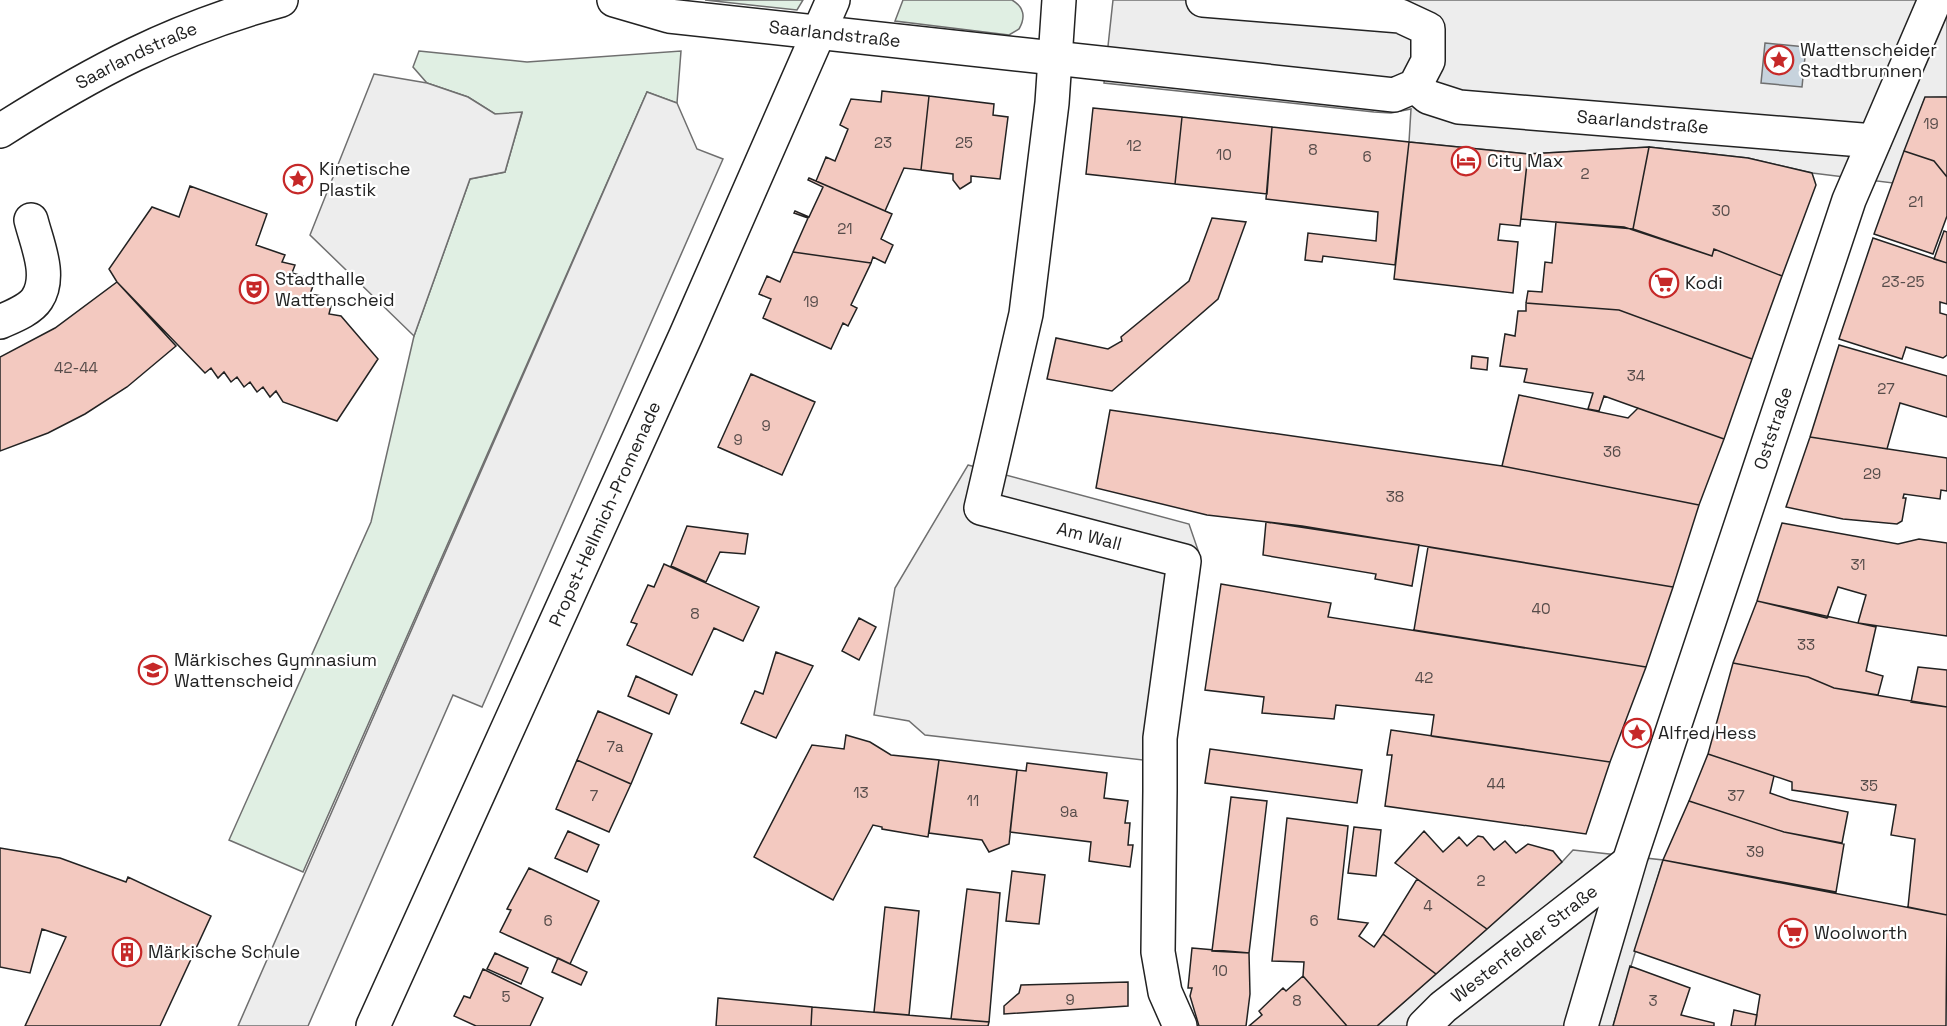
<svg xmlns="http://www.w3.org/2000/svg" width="1947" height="1026" viewBox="0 0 1947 1026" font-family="'Space Grotesk',sans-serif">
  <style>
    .green { fill: #e0efe3; stroke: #6f6f6f; stroke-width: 1.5 }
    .parking { fill: #ededed; stroke: #6f6f6f; stroke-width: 1.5 }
    .water { fill: #c7d3dd; stroke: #6f6f6f; stroke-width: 1.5 }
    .building { fill: #f3c9c0; stroke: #222; stroke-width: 1.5 }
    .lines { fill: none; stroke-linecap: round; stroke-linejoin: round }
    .minor-casing { stroke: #222; stroke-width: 36 }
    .minor { stroke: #fff; stroke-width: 33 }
    .labels { text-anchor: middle; stroke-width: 4.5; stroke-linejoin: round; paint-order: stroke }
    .number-label { font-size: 15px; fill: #564c4a }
    .street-label { font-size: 18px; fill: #222; stroke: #fff }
    .poi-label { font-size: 18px; fill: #222; stroke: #fff; text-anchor: start }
  </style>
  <rect width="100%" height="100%" fill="#fff"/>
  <!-- green -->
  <path class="green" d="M705,0H803L797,10Z
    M903,0H1012C1024,7 1026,17 1019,29L1009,35L895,21Z
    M419,51L527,62L681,51L677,103L647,92L303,872L229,840L371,522L414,336L470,179L505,172L522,113L495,114L468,97L427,83L413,67Z"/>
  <!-- parking -->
  <path class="parking" d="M1113,0H1947V97L1925,98L1893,183L1812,173L1748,158L1649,147L1528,154L1409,142L1411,109L1391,113L1374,112L1104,83Z
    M374,74L427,83L468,97L495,114L522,112L505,172L470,179L414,336L310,235Z
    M647,92L677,103L697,149L723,159L482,707L453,695L308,1026H238Z
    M968,465L1189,524L1199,553L1198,585L1169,763L925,735L909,721L874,715L895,588Z
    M1573,850L1663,860L1613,1026H1377L1562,862Z"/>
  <!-- water -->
  <path class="water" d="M1765,43L1806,47L1802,87L1761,83Z"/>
  <!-- building -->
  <path class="building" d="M882,91L929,96L921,170L904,168L885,211L816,181L826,157L835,161L848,129L840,125L851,99L881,102Z
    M929,96L994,104L993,115L1008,117L1000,179L971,176V182L960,189L953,180V174L921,170Z
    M1925,97H1947V177L1934,161L1904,151Z
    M1093,108L1182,117L1175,184L1086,174Z
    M1182,117L1272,127L1267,194L1175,184Z
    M1272,127L1409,142L1395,265L1323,256L1322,262L1305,260L1308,233L1376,241L1378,212L1266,199Z
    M1409,142L1528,154L1520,226L1500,224L1498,240L1518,242L1513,293L1394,279Z
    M1649,147L1633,229L1521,219L1528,154Z
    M1649,147L1748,158L1812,173L1816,185L1782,276L1714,249L1712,256L1633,229Z
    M1904,151L1934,161L1947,177V216L1933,254L1874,234Z
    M809,178L892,214L881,239L893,245L885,263L873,257L871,263L793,252L808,218L794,213L795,211L809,217L823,187L808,180Z
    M190,186L267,214L256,245L285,255L282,262L295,265L292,273L303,276L301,283L313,286L310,294L322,296L320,304L331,306L329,314L341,316L378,359L337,421L283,402L276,391L270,397L263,387L257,392L250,382L244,387L237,377L231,382L224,372L218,378L211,368L205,373L117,282L109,269L152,207L179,217Z
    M1212,218L1246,222L1218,299L1112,391L1047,379L1056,338L1108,349L1122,341L1121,337L1189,281Z
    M1556,222L1624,227L1712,256L1714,249L1782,276L1752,359L1619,310L1526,303L1528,291L1542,292L1545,262L1552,263Z
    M1944,231L1947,232V263L1934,259Z
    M1873,238L1947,263V304L1940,302V313L1947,315V355L1943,358L1906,347L1902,359L1839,339Z
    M793,252L871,263L851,305L857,308L848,326L843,323L831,349L763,318L771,299L759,294L767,276L780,282Z
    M117,282L176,346L127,387L85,414L48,433L0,451V357L55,328Z
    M1526,303L1619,310L1752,359L1724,439L1604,396L1599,411L1588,409L1593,393L1524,382L1527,369L1500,366L1505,334L1515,336L1518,311H1526Z
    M1839,345L1947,376V417L1900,403L1887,449L1810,437Z
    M1472,356L1488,358L1487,370L1471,368Z
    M751,374L815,402L782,475L718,447Z
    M1519,395L1628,418L1638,408L1724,439L1699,505L1502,466Z
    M1110,410L1502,466L1699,505L1673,587L1302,526L1207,515L1096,488Z
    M1810,437L1947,458V491L1941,490L1940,499L1904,494L1903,498H1906L1902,521L1897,524L1843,519L1786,507Z
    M1266,522L1419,545L1412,586L1375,579L1376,574L1263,555Z
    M1782,523L1898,544L1919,539L1947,543V636L1858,623L1866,595L1838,587L1827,618L1757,601Z
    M687,526L748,534L745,554L720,552L706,582L671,566Z
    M1428,547L1673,587L1646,667L1414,630Z
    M664,564L759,607L743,641L714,628L692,675L627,645L637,624L631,622L648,585L654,587Z
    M1221,584L1331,603L1328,617L1646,667L1610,762L1431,736L1434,715L1336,705L1334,719L1262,713L1264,697L1205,690Z
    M1757,601L1876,627L1866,671L1883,676L1878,695L1834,688L1808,677L1733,663Z
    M859,618L876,627L859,660L842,651Z
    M776,652L813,666L776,738L741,723L755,691L763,694Z
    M1733,663L1808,677L1834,688L1947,707V915L1908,907L1915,839L1891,835L1896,805L1792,790V782L1708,754Z
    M1918,667L1947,670V707L1911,702Z
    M636,676L677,695L669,714L628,696Z
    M598,711L652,734L631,784L577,760Z
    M1391,730L1523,749L1610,762L1586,834L1385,806L1392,755H1387Z
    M846,735L870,742L891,755L939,760L928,837L882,829V827L873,825L833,900L754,857L812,745L844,749Z
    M1210,749L1362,770L1357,803L1205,783Z
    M1708,754L1774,776L1770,793L1790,800L1848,812L1842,843L1784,832L1689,801Z
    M577,760L631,784L609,832L556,809Z
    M939,760L1017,770L1009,844L989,852L982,840L929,833Z
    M1027,763L1107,773L1104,798L1128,801L1125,823H1130L1128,845H1133L1130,867L1089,861L1091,842L1010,832L1017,770L1026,771Z
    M1231,797L1267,801L1249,953L1212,951Z
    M1689,801L1784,832L1844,844L1836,892L1663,860Z
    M1287,818L1348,826L1338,919L1368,923L1359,936L1374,947L1383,934L1436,974L1377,1026H1347L1303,976L1304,962L1272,961Z
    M1354,827L1381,830L1376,876L1348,873Z
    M568,831L599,845L587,872L555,858Z
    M1424,831L1443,852L1459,837L1467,846L1478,836L1483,837L1494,850L1505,841L1516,853L1528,844L1553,851L1562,862L1487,929L1395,863Z
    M0,848L60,858L126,882L128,877L211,916L160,1026H25L66,937L42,929L30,973L0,967Z
    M1663,860L1947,915L1946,1026H1755L1760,995L1634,951Z
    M529,868L599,901L570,964L500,932L511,910L507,909Z
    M1012,871L1045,875L1039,924L1006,921Z
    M1417,879L1487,929L1436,974L1383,934Z
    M967,889L1000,893L989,1022L951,1019Z
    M885,907L919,911L909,1015L874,1012Z
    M1192,948L1249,953L1250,994L1246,1026H1199L1190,996L1192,988H1188Z
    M495,953L528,968L521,984L487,969Z
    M558,958L587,972L581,985L552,972Z
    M1630,966L1690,988L1681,1015L1714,1023V1026H1613Z
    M483,969L543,998L530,1026H476L454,1016L464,996L470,998Z
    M1303,976L1347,1026H1249L1262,1015L1259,1011L1283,988L1286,991Z
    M1128,982V1006L1004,1014V1006L1019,993L1021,985Z
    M718,998L812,1007L811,1026H716Z
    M812,1007L989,1022L988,1026H811Z
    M1734,1010L1757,1015L1755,1026H1731Z"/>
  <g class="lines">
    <!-- minor casing -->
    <g class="minor-casing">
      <g id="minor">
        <path id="s1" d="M614,0L669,16L1394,95L1415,86L1428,61V29L1400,16L1203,0"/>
        <path id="s2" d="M1059,0L1052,103L1026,314L981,508L1184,561L1160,738V791L1158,952L1165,992L1180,1026"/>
        <path id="s3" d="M1415,86L1428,97L1459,107L1874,141"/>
        <path id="s4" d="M0,131C93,72 173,29 281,0"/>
        <path d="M0,322C11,317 30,310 37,299C52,276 37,244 31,220"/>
        <path id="s5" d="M373,1026L686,335L833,0"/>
        <path id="s6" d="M1424,1026L1443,1007L1628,863"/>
        <path id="s7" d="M1581,1026L1631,856L1849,200L1935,0"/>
      </g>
    </g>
    <!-- minor -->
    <use href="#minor" class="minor"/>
  </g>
  <!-- icons -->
  <defs>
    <g id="sight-ring" transform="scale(1.5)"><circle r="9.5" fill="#fff" stroke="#c62828" stroke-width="1.5"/><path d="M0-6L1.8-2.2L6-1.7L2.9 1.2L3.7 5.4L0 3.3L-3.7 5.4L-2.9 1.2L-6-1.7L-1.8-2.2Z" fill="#c62828"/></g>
    <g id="hotel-ring" transform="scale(1.5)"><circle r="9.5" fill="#fff" stroke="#c62828" stroke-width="1.5"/><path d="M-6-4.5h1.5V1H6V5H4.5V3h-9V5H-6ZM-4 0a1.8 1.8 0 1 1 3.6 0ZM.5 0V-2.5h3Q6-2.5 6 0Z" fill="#c62828"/></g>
    <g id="supermarket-ring" transform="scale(1.5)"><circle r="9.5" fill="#fff" stroke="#c62828" stroke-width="1.5"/><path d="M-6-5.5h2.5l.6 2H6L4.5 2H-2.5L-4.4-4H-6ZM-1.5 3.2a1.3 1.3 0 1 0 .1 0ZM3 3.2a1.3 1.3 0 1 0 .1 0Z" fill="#c62828"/></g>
    <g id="theatre-ring" transform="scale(1.5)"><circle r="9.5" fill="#fff" stroke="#c62828" stroke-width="1.5"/><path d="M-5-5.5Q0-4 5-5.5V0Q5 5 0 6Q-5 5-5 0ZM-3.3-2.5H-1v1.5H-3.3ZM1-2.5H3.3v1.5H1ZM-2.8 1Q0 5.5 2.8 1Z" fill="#c62828"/></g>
    <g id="school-ring" transform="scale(1.5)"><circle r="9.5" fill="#fff" stroke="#c62828" stroke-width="1.5"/><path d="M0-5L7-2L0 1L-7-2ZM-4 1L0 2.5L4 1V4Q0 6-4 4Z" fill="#c62828"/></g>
    <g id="building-ring" transform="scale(1.5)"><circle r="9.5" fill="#fff" stroke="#c62828" stroke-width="1.5"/><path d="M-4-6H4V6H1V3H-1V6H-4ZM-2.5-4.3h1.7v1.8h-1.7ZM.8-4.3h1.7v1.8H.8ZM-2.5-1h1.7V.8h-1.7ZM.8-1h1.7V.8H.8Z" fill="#c62828"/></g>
  </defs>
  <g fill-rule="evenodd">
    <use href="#sight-ring" x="1779" y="60"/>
    <use href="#hotel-ring" x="1466" y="161"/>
    <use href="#sight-ring" x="298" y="179"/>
    <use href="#supermarket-ring" x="1664" y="283"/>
    <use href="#theatre-ring" x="254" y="289"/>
    <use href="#school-ring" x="153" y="670"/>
    <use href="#sight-ring" x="1637" y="733"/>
    <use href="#supermarket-ring" x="1793" y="933"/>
    <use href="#building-ring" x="127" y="952"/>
  </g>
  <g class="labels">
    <!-- number labels -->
    <g class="number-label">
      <text x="1931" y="129">19</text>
      <text x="883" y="148">23</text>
      <text x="964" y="148">25</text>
      <text x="1134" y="151">12</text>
      <text x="1313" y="155">8</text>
      <text x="1224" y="160">10</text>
      <text x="1367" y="162">6</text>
      <text x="1585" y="179">2</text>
      <text x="1916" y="207">21</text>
      <text x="1721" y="216">30</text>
      <text x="845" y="234">21</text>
      <text x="1903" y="287">23-25</text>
      <text x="811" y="307">19</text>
      <text x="76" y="373">42-44</text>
      <text x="1636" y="381">34</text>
      <text x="1886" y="394">27</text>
      <text x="766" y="431">9</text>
      <text x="738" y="445">9</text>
      <text x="1612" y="457">36</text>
      <text x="1872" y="479">29</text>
      <text x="1395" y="502">38</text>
      <text x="1858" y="570">31</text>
      <text x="1541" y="614">40</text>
      <text x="695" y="619">8</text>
      <text x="1806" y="650">33</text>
      <text x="1424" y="683">42</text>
      <text x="615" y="752">7a</text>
      <text x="1496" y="789">44</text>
      <text x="1869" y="791">35</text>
      <text x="861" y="798">13</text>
      <text x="594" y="801">7</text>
      <text x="1736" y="801">37</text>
      <text x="973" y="806">11</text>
      <text x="1069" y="817">9a</text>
      <text x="1755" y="857">39</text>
      <text x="1481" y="886">2</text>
      <text x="1428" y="911">4</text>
      <text x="548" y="926">6</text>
      <text x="1314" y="926">6</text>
      <text x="1220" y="976">10</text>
      <text x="506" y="1002">5</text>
      <text x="1070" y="1005">9</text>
      <text x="1297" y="1006">8</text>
      <text x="1653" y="1006">3</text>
    </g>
    <!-- street labels -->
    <g class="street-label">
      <text dy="6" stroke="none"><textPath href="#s1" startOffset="224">Saarlandstraße</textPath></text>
      <text dy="6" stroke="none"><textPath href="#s4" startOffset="156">Saarlandstraße</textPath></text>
      <text dy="6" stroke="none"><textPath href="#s3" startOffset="234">Saarlandstraße</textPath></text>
      <text dy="6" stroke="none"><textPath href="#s7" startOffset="628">Oststraße</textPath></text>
      <text dy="6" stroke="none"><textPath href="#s5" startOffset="562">Propst-Hellmich-Promenade</textPath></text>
      <text dy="6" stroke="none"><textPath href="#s2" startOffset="627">Am Wall</textPath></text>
      <text dy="6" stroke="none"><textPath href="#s6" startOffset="130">Westenfelder Straße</textPath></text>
    </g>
    <!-- poi labels -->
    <g class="poi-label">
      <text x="1800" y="56">Wattenscheider<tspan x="1800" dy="21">Stadtbrunnen</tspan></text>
      <text x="1487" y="167">City Max</text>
      <text x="319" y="175">Kinetische<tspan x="319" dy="21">Plastik</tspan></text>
      <text x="275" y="285">Stadthalle<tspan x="275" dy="21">Wattenscheid</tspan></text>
      <text x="1685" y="289">Kodi</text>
      <text x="174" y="666">Märkisches Gymnasium<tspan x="174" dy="21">Wattenscheid</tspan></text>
      <text x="1658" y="739">Alfred Hess</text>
      <text x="1814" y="939">Woolworth</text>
      <text x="148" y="958">Märkische Schule</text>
    </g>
  </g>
</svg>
